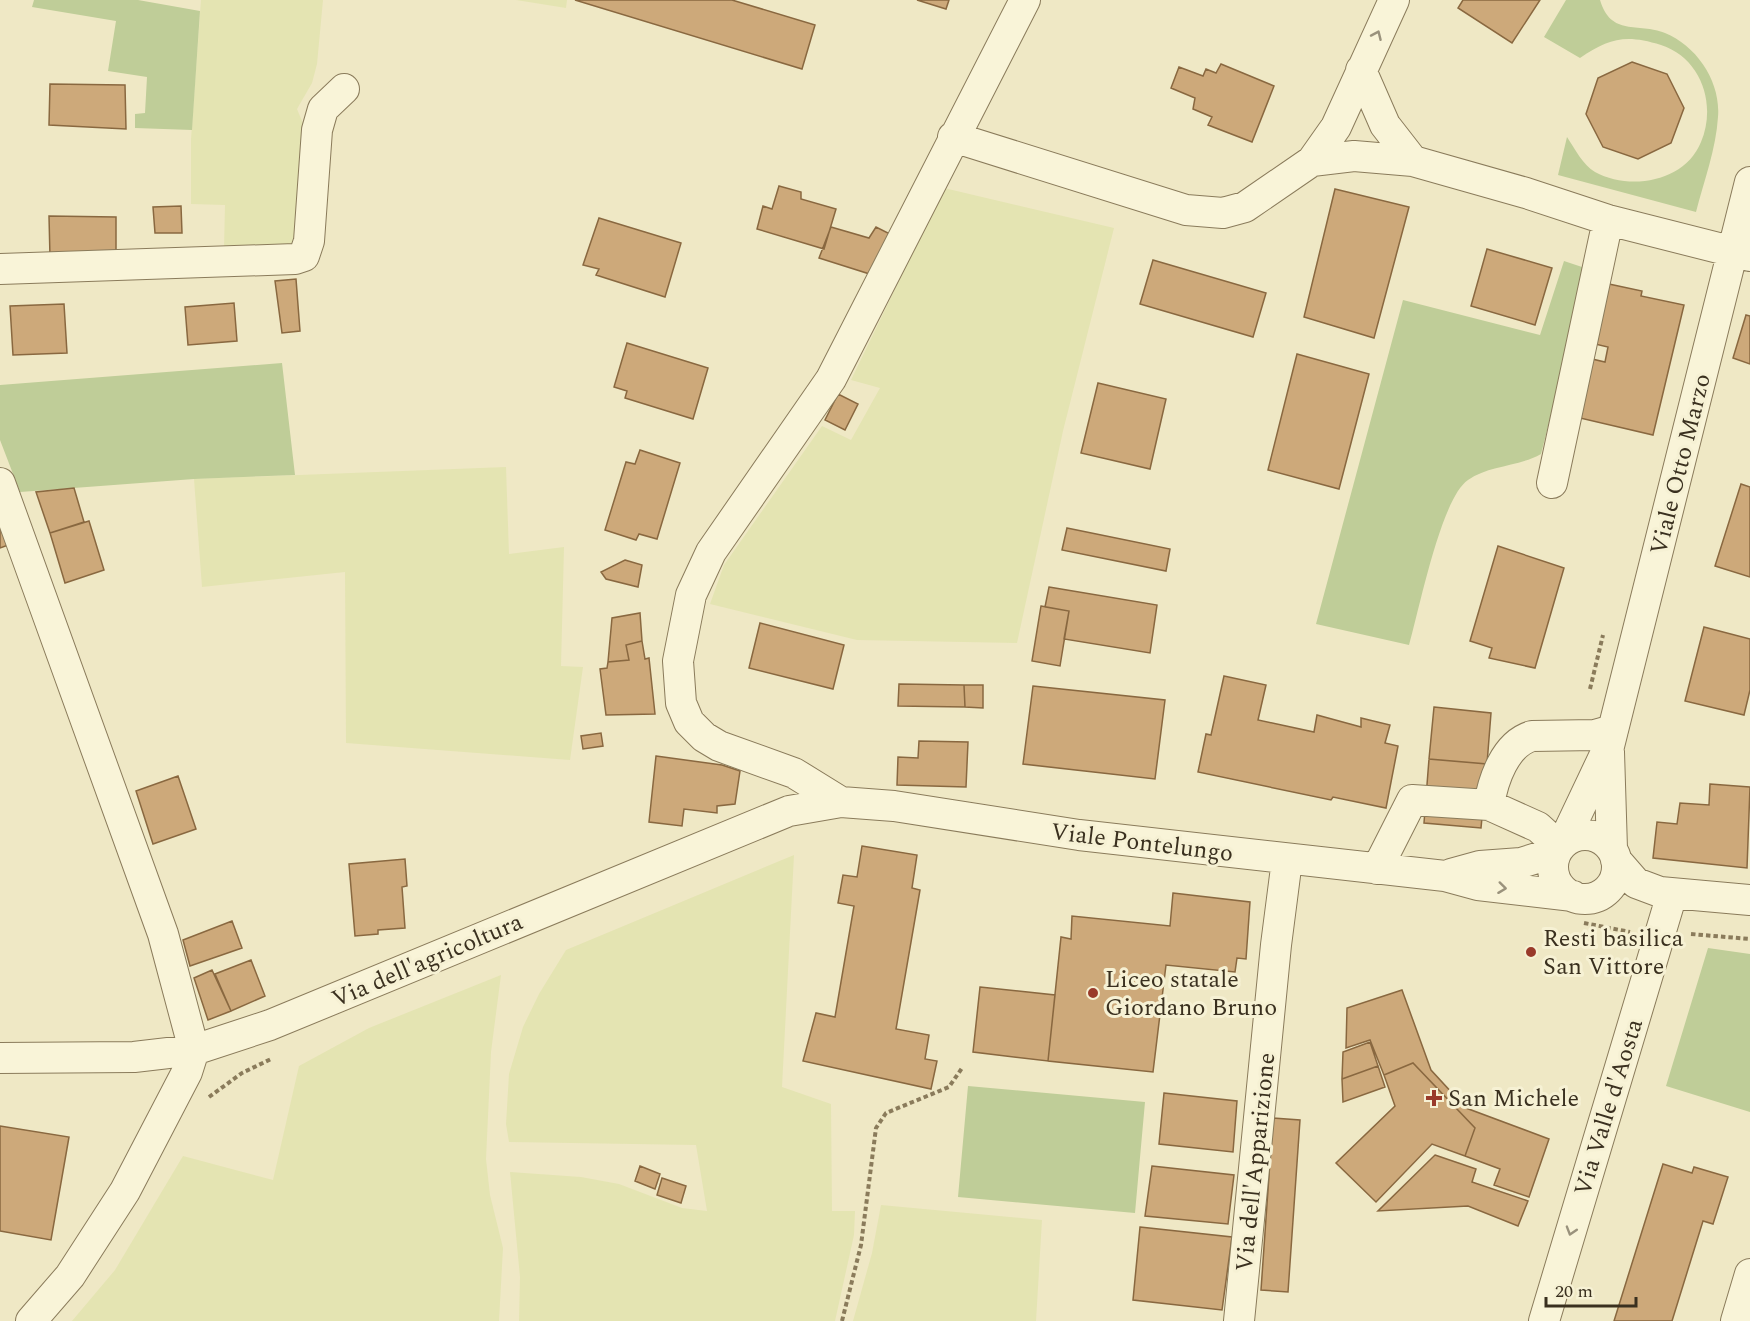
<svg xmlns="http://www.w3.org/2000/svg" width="1750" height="1321" viewBox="0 0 1750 1321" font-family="Spectral,serif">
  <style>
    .farmland { fill: #e4e4b2 }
    .green { fill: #bfcd98 }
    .building { fill: #cda97a; stroke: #896840; stroke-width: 1.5 }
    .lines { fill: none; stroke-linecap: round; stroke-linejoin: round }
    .minor-casing { stroke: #8a7b5b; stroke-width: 32 }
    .path { stroke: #8a7b5b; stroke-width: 4; stroke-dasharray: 4.5 3; stroke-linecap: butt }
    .minor { stroke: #f9f4d8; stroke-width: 30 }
    .oneway { stroke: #9a927c }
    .poi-dot { fill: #993a2a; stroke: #f6f1d4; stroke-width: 2 }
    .labels { text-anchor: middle; stroke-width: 6; stroke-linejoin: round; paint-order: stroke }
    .street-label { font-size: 24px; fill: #3a301f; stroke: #f6f1d4 }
    .poi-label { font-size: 24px; fill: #3a301f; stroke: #f6f1d4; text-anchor: start }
  </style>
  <rect width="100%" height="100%" fill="#efe8c5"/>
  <!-- farmland -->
  <path class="farmland" d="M201,0H323L317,64L312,83L297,109L307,133L305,193L292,247L224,248L225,205L191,204V139Z
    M516,0H567L566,8Z
    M944,188L1114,228L1063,431L1017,643L857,640L710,604L724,565L822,426L851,440L880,388L851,380Z
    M506,467L509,554L564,547L561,666L583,667L570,760L346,743L345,572L202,587L194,479Z
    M794,855L782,1087L831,1104L832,1211H855L854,1235L835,1321H519L520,1277L510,1172L581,1177L619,1184L682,1208L707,1211L696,1145L509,1142L506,1124L509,1074L523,1027L539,994L566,950Z
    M501,975L491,1052L486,1159L490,1195L503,1248L499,1321H72L115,1270L183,1156L273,1180L299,1066L369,1028Z
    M881,1205L1042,1220L1036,1321H853L872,1253Z"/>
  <!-- green -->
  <path class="green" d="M34,0H138L200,11L192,130L135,128V114L145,113L147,77L108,71L116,21L32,7Z
    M1566,0H1600C1611,37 1638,22 1665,33C1697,46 1721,82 1718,117C1716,149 1704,181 1696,212L1558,175L1567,137C1575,149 1583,165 1595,172C1630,191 1685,182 1701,142C1717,104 1701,58 1661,45C1626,34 1609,38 1580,58L1544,37Z
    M1564,261L1588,269L1541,454C1518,467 1489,465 1468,480C1441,498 1419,611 1409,645L1316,624L1403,300L1540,335Z
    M282,363L295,475L194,479L20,492L0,440V385Z
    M1708,948L1750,954V1112L1666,1086Z
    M968,1086L1145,1102L1135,1213L958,1197Z"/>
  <!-- building -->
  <path class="building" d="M575,0H732L815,25L802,69Z
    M917,0H949L946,9Z
    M1463,0H1540L1512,43L1458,8Z
    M1632,62L1667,74L1684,108L1671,143L1638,159L1603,147L1586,114L1598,78Z
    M1221,64L1274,86L1252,142L1208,125L1212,117L1193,109L1195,98L1171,88L1179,67L1203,76L1206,69L1216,73Z
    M50,84L125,85L126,129L49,125Z
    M779,186L801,192V199L836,209L824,249L757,229L763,206L772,209Z
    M1335,189L1409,207L1374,338L1304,317Z
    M181,206L182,233H155L153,207Z
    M49,216L116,217V255L50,257Z
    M599,218L681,243L665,297L596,275L599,269L583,265Z
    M831,227L869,238L876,227L896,237L876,276L819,258Z
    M1487,249L1552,268L1535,325L1471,306Z
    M1153,260L1266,293L1253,337L1140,304Z
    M296,279L300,331L282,333L275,281Z
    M1609,284L1642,291L1641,296L1684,305L1653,435L1580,418L1592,359L1605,362L1608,347L1595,344Z
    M234,303L237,341L188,345L185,307Z
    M64,304L67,353L13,355L10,306Z
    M1746,315L1750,316V364L1733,358Z
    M627,343L708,368L693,419L625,398L627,391L614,387Z
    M1297,354L1369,374L1339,489L1268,470Z
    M1098,383L1166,399L1150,469L1081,453Z
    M838,394L858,404L845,430L825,420Z
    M640,450L680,463L657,539L639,534L636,540L605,530L626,462L635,464Z
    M1741,484L1750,487V577L1715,566Z
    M74,488L84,522L50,533L36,492Z
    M0,514L11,544L0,548Z
    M89,521L104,570L65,583L50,533Z
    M1067,528L1170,549L1166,571L1062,550Z
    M1498,546L1564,568L1535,668L1489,658L1492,648L1470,641Z
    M625,560L642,565L638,587L606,579L601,572Z
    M1049,587L1157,605L1150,653L1064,639L1069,611L1045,607Z
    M1041,606L1069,611L1060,666L1032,661Z
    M640,613L642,641L626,645L629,660L608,662L612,618Z
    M760,623L844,645L833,689L749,668Z
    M1704,627L1750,639V690L1744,715L1685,701Z
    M642,641L645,659L649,658L655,714L606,715L600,669L607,668L608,662L629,660L626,645Z
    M1224,676L1266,685L1258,720L1314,732L1317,715L1361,727V718L1390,725L1385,743L1398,746L1386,808L1333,797L1331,800L1198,772L1206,734L1211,735Z
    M899,684L964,685L965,707L898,706Z
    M964,685H983V708L965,707Z
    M1033,686L1165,700L1155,779L1023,764Z
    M1434,707L1491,713L1487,764L1429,759Z
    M601,733L603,746L583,749L581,736Z
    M919,741L968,742L966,787L897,785L898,757L918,758Z
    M656,756L722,765L740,771L735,804L717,806V813L684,809L682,826L649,822Z
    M1429,759L1487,764L1481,828L1424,823Z
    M178,776L196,829L153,844L136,791Z
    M1710,784L1750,787L1747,868L1653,858L1657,822L1677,824L1680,803L1709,805Z
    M862,846L917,855L912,888L920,890L896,1029L929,1035L925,1059L937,1061L931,1089L803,1061L816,1013L835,1017L854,906L838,903L843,875L857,877Z
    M405,859L407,886L402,887L405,928L378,930V934L355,936L349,864Z
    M1173,893L1250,902L1246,959L1237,958L1235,972L1166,965L1153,1072L1048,1061L1061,937L1071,939L1072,916L1170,926Z
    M232,921L242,948L190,966L183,940Z
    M251,960L265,996L231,1011L215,974Z
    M212,970L231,1011L208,1020L194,978Z
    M980,987L1055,995L1048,1061L973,1052Z
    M1402,990L1431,1070L1466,1108L1549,1139L1529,1197L1494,1185L1500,1169L1465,1156L1475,1128L1413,1063L1384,1075L1370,1040L1346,1048L1347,1008Z
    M1370,1042L1378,1066L1342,1079L1343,1052Z
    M1413,1063L1475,1128L1465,1156L1432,1144L1376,1202L1336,1163L1395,1106L1384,1075Z
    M1378,1066L1385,1087L1343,1102L1342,1079Z
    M1164,1093L1237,1101L1233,1152L1159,1144Z
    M1273,1118L1300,1120L1288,1292L1261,1290Z
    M0,1126L69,1137L51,1240L0,1231Z
    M1435,1155L1476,1169L1472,1182L1528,1201L1518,1226L1468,1206L1378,1211Z
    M1663,1164L1692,1173L1694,1167L1728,1177L1713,1224L1703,1221L1672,1321H1614Z
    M640,1166L660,1174L655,1189L635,1181Z
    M1152,1166L1234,1175L1228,1224L1145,1216Z
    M662,1178L686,1186L681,1203L657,1195Z
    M1140,1227L1232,1237L1222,1310L1133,1300Z"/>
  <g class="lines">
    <!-- minor casing -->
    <g class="minor-casing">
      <path id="minor" d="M1361,70L1385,125L1413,161
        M953,137L1186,210L1223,213L1245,207L1312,161L1354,156L1413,161L1526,193L1608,220L1750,256
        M1312,161L1336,127L1394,0
        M0,269L295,259L304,256L309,241L317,130L323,109L344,89
        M0,483L163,934L194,1050L187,1072L125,1191L70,1276L31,1321
        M1552,483L1608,220
        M1609,752L1612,849
        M841,802L794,773L719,746L704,737L689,722L681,703L678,661L691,595L711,552L831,379L1025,0
        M1489,805C1493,780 1505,744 1532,736L1595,735L1613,730
        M1553 867a32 32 0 1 1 64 0a32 32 0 1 1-64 0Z
        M1563,843L1609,746L1750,182
        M1616,860L1636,883L1660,892L1750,900
        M1377,869L1412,800L1489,805L1538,827L1560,847
        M1451,874L1480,866L1521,863L1556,852
        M0,1058L134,1057L194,1050L270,1025L789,811L841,802L894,806L1079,835L1445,876L1478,885L1573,896
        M1239,1321L1276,945L1287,860
        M1544,1321L1672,894
        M1736,1321L1750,1274"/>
    </g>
    <!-- path -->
    <path class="path" d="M1590,689L1603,635
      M1584,923L1630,932
      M1691,934L1750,939
      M209,1097L242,1073L271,1059
      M842,1321L861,1245L876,1128L886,1113L949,1087L962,1068"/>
    <!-- minor -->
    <use href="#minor" class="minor"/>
  </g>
  <!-- one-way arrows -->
  <defs><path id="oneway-chevron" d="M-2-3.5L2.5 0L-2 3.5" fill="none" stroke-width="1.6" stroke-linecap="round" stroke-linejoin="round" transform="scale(1.5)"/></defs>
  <g class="oneway">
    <use href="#oneway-chevron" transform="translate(1377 35) rotate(-66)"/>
    <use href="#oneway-chevron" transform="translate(1502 888) rotate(7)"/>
    <use href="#oneway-chevron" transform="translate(1571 1231) rotate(107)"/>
  </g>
  <!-- markers -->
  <g class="poi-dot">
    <circle cx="1531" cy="952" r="6"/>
    <circle cx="1093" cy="993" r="6"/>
    <path d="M1431 1089h6v6h6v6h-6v6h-6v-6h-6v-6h6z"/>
  </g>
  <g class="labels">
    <!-- street labels -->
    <g class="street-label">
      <text transform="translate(1680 464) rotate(-76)" y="8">Viale Otto Marzo</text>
      <text transform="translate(1142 842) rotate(7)" y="8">Viale Pontelungo</text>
      <text transform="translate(427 960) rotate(-23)" y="8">Via dell'agricoltura</text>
      <text transform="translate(1608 1107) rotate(-73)" y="8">Via Valle d'Aosta</text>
      <text transform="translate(1255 1162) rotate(-84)" y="8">Via dell'Apparizione</text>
    </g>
    <!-- poi labels -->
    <g class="poi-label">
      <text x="1543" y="946">Resti basilica<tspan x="1543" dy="28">San Vittore</tspan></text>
      <text x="1105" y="987">Liceo statale<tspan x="1105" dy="28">Giordano Bruno</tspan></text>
      <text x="1448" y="1106">San Michele</text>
    </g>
  </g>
  <!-- scale -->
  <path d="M1546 1297v9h90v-9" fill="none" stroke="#3a301f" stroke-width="3"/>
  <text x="1555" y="1297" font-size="18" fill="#3a301f" stroke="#f6f1d4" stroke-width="4.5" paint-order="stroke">20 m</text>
</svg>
